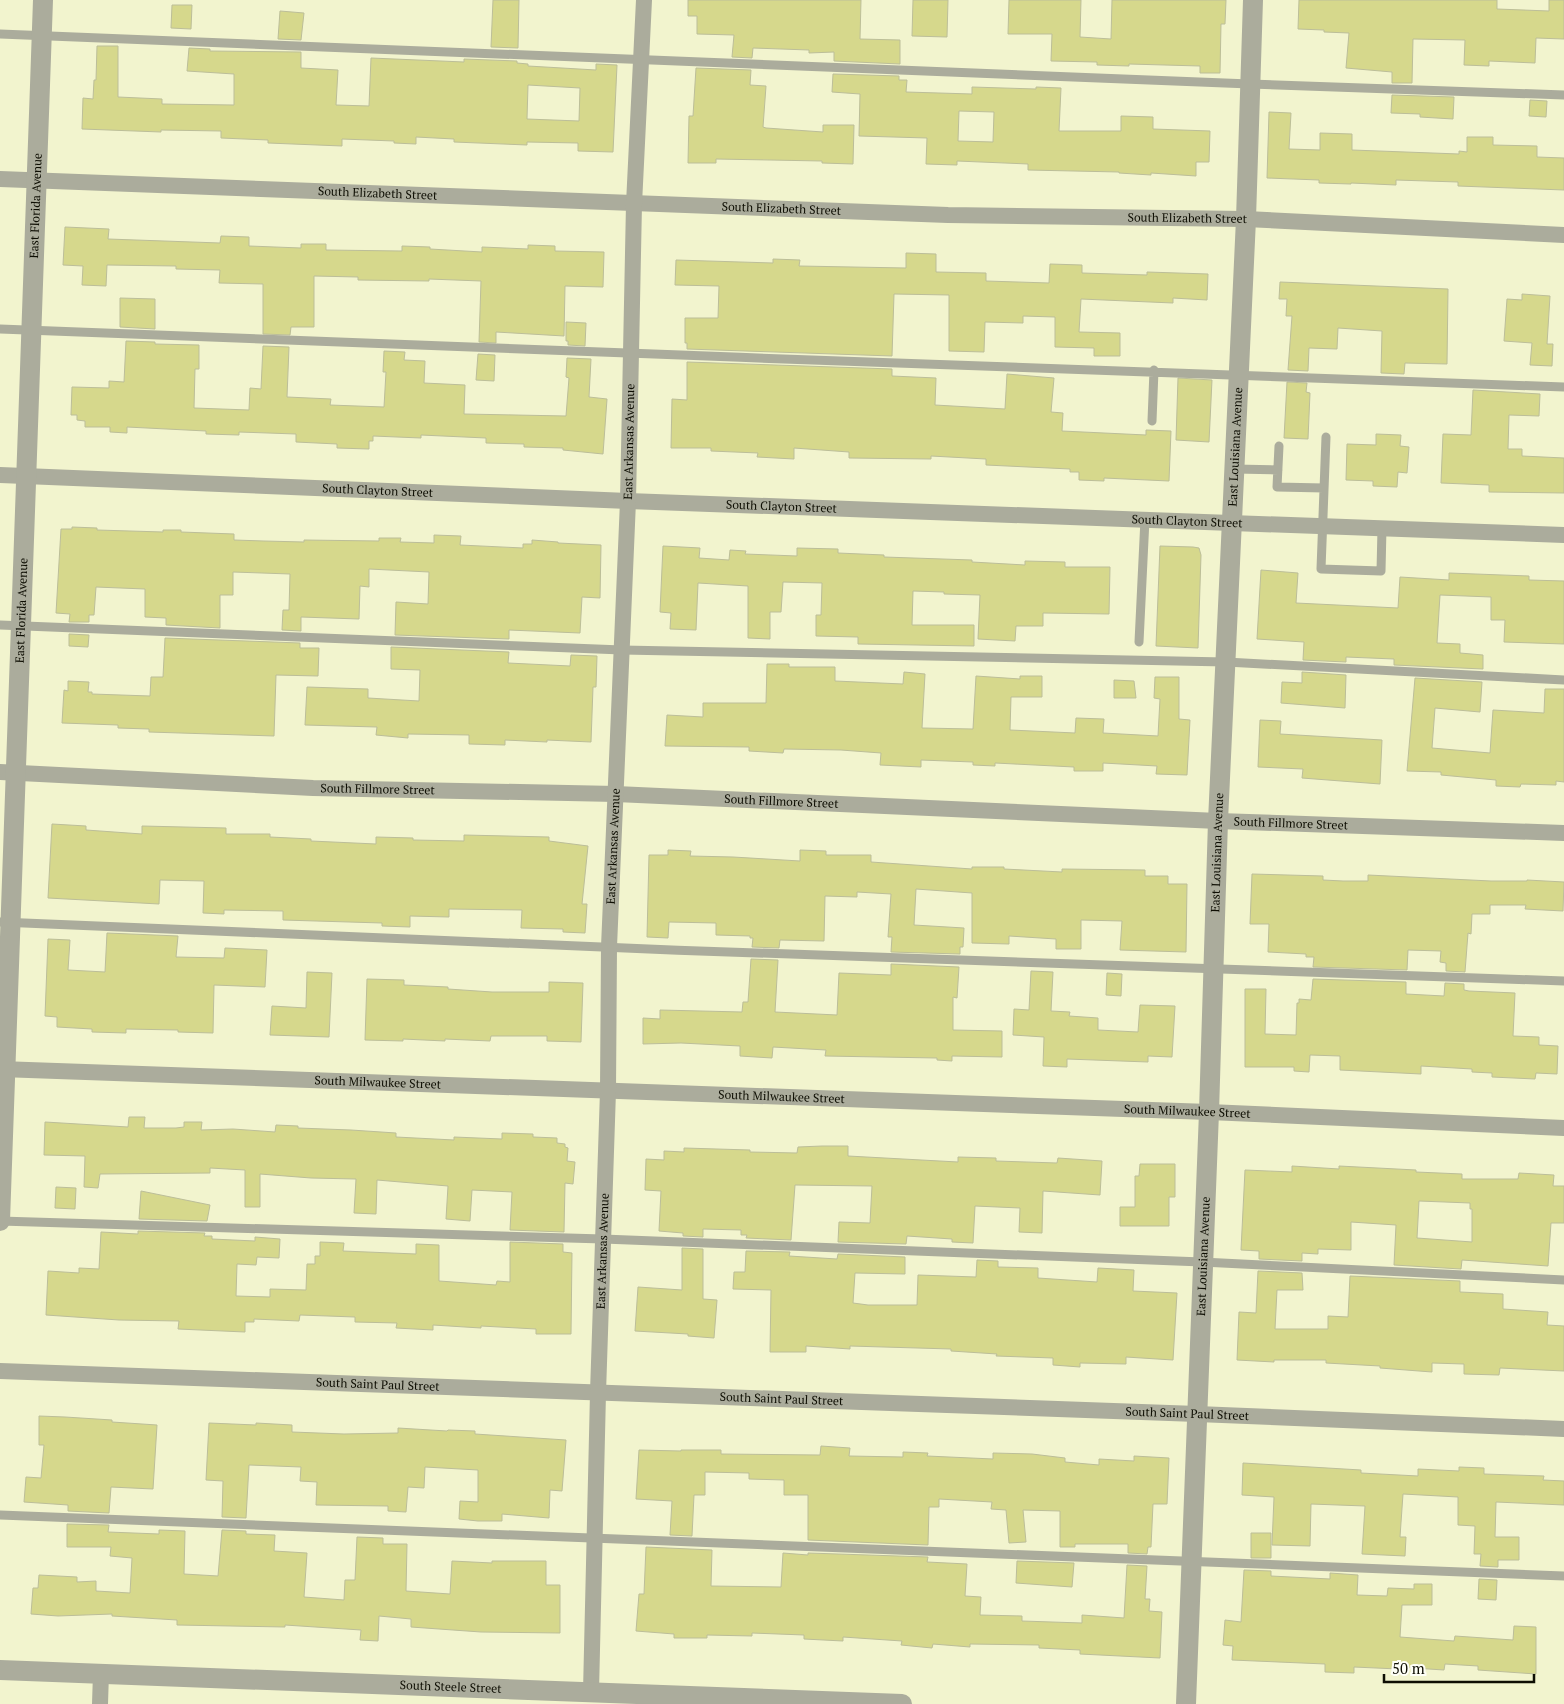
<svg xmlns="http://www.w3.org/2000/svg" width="1564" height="1704" viewBox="0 0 1564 1704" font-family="'PT Serif',serif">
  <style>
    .building { fill: #d6d88c; stroke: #bcbe99; fill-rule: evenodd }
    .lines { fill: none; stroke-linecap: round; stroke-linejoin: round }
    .service { stroke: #abac9c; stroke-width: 9 }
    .minor { stroke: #abac9c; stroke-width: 16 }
    .tertiary { stroke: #abac9c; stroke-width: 20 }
    .labels { text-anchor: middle; stroke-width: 5; stroke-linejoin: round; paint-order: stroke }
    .street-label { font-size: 12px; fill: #0e0e03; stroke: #fefff7 }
  </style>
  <rect width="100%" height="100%" fill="#f2f4ce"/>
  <!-- building -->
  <path class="building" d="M493,0H519L518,48L491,47Z
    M688,0H861L860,39L900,40V64L834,61V52L809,53V50L753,48L752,58L732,57L734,35L697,34V16H688Z
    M913,0H948L947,37L912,36Z
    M1009,0H1081L1080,37L1111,39L1112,0H1226L1225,24H1221L1220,73H1200V66L1129,64V66L1097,65V62L1051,61L1052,34H1008Z
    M1299,0H1497V9L1549,11V0H1564V39L1536,38L1535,63L1489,61V66L1464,65L1465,40L1413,39L1412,83H1392V72L1346,68L1349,33L1324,32V30L1298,29Z
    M172,5H192L191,29L171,28Z
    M280,11L304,13L301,40L278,39Z
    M97,46H118V97L162,99V104L234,105V74L187,71L189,48L210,49V51L301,52V68L338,70L336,105L369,106L371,58L464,62V59L517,61V63L528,64V66L596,70V64L617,65L613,152L578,151V143L527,142V145L454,142V139L416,137V144L394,143V141L342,139V146L268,143V140L221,138V131L161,130V132L82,129L83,98L93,99L94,80H96ZM528,85L580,88L579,121L527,119Z
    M696,68L751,70L750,85L766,86L763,127L766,128L823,132V125H854L853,164L822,163V161L716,159V163H688L689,116H693Z
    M833,74L899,76V80H907L906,92L972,94V87L1036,89V87L1061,88L1059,131H1121V116L1153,117V129L1210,131L1209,162H1196V176L1151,173V175L1119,173V172L1028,170V164L957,161V165L926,164L927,138L859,136L860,94L832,92ZM959,111L994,112L993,142L958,141Z
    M1392,95L1454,97L1453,119L1420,117V114L1391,113Z
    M1530,100L1547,101L1546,117L1529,116Z
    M1269,112L1291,113L1289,149L1320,150V133L1352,134V150L1459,154V151L1467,152V137H1493V145L1537,146V157L1564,158V190L1458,186V182L1396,180V185L1351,183V184L1319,183V180L1267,178Z
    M65,227L109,229L108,239L220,243L221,236L249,237V246L301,248V244H326V250L402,251V246L430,247V249L482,252V247L528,249V245L555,246V251L604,252L603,287L565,286L564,336L496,332V343L479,342L481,281L429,279V281L358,280V277L314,276V327H291L290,335L263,334V284L219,283L220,270L176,269V266L107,265L106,286L82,285L83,266L63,265Z
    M906,253L936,254V272L986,273V281L1049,283L1050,264L1082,265V273L1147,275V272L1208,274L1207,300L1173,298V303L1081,299L1079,332L1120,333V356H1094V348L1055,347V317L1023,316V323L985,322L984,352L949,351V295L894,294L892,356L687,349V343H685V318H718L719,286L675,285L676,260L773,263V259L800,260L799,266L906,268Z
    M1280,282L1448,289L1447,364L1405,363L1404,374L1381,373L1382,331L1338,328L1337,349L1309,348L1308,371L1288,370L1292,316H1286L1287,299H1279Z
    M1522,294L1550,296L1547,344H1553L1552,366L1530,365L1532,343L1504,341L1507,299L1522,300Z
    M120,298L155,299V329L120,327Z
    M566,322L586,323L585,346L568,345V341H566Z
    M126,341L155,342V344L199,345V369H195L194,408L249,410L250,388L261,389L263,346L289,347L287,397L331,399L330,405L384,407L386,372H383L384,351L405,352L404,360L425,361L424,383L465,385L464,414L566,416L569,378L566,377L567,358L591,359L589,397L607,399L603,454L563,450V448L524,447V444L486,443V438L421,435V438L373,436V441H369V449L337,448V444L296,442V434L239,432V435L206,434V431L127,427V433L110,432V427H85V421L77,420V415H71L72,387L109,388V381L124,382Z
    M478,354L495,355L494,381L476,380Z
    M687,362L892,369V376L936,378L935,405L1005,409L1007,374L1054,378L1051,412L1063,413L1062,431L1146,435V430L1171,431L1169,481L1104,478V481L1079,480V472H1070V469L986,465V459L931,456V459L849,458V452L794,448V459L757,457L758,453L711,451V448H671L672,399L687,400Z
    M1178,378L1212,380L1209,442L1176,440Z
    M1287,382L1307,383L1306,392L1310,393L1308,439L1284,438Z
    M1473,390L1540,394L1539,416L1509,415L1508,449H1522V456L1564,458V493L1489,492V485L1441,483L1443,434L1471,435Z
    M1376,434L1401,435L1400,446L1409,447L1407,473L1398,472L1397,487L1373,486V481L1346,480L1347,444L1376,445Z
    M72,527L97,528V530L163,532V530H181V532L234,534V540L264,541L304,542V540L379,541V538H401L400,542L434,543V535L461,536L460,545L523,548V544H532V540L558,542V543L601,545L600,598L582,597L580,633L509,630V639L395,635L396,602L428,604L429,572L369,569V587L360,586L359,619L301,617V631L282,630L283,610H289L290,574L233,572V595H220V628L166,625V618L145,617V589L96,587L94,615H89V622H69L70,614L56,613L61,529H72Z
    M663,546L700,548L699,558L729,560L730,550L746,551L745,554L797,556V548L838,549V553L884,555V557L972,560V562L1025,565V561L1065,562V567H1110L1109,614L1043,613V626H1016L1015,641L978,639L980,595L944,594V592L913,591L912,625H974V646L858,644V637L816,636V615H821L822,583L783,582L781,612H770V639L748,638V586L698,583L696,630L670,629L671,613L660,612Z
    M1160,546L1193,547L1199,548L1201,555L1198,648L1156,646Z
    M1261,570L1298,573L1296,603L1398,608L1400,577L1449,580V573L1529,576V580L1564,581V644L1504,642L1505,620H1491V597L1440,595L1437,643L1460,644V653L1483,655V669L1394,665V659L1346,657V662L1303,660L1304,642L1257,639Z
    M69,634L89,635L88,647L69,646Z
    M165,638L300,643V648H319L318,676L276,675L274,736L149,732V729L118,728V725L62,723L64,690L68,691V681L89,682L88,692H92V694L150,696L151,677H163Z
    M391,647L509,652L508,663L570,666L571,655L597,656L596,687H593L591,742L547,740V742L505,740V745L469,744V735L408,734V738L376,735L377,727L305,725L307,687L368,689V698L419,701L420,670L391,669Z
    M767,664H789V667H835V681L903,684L904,672L925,674L922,728L973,729L976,676L1020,679V676H1042V697H1011L1010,730L1075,733L1076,718L1104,719L1103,733L1158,736L1160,699L1154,698L1155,677H1179V719L1190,720L1187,775L1156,774L1157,766L1103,763V771H1074V767L995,763V766L973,765V762L921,760V767L880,765L881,753L841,750L784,749L783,753L749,751V747L665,746L667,715L703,717V703H766Z
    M1302,672L1346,675L1345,708L1281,703L1282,682L1302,683Z
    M1415,678L1482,682L1480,712L1435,708L1432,748L1490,753L1493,710L1544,713L1545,689H1564V782L1556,781V785L1521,784L1520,787L1496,786V780L1441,775V772L1407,771Z
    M1114,680L1134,681L1136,698H1114Z
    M1260,720L1281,721L1280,734L1382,740L1380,784L1302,778L1303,769L1258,767Z
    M52,824L86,826V830L142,834V826L226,828V834H270V837L311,839V841L376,844V837L413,838V840L464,841V835L549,837V841L588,846L582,904H587L585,933L563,932V929L521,928L522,910L449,909V917L410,916V927L382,926V923L283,920V911L224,910V914L203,913L204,881L160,880L159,904L48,898Z
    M668,850L691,851L690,856L733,857L800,861V850L826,851V855H871V862L972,869V867H1004V869L1062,872V869L1145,870V876H1168V884H1187L1186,952L1120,950L1122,921L1081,920V949H1056V939L1009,936V944L972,943V893L916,889L914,925L964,928L963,947H960V954L891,952L892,937H888L891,894L857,892V897L825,896L824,941L780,940L779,948L752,947L753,938H750V936L716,935V923L669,922L668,938L647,937L649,855H668Z
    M1252,874L1323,876V880L1343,881H1368V875L1491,881H1527V880L1564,882L1563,911L1525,909L1526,905H1490V914H1472L1471,934L1468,933L1465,972L1446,971V963L1440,962L1441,951L1408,950L1407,970L1313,967L1314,957H1306V954L1268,952L1269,924H1250Z
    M107,933L178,936L176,957L224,958L225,948L267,950L265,987L214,985L213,1033L178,1032V1030L126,1029V1033L92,1032V1029L57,1027V1017L45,1016L48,939L70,940L68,970L105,972Z
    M751,959L778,960L775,1012L837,1015L839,973L891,975V964L959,967L957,998L953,997V1030L1002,1031V1057L952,1056V1061L937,1060V1058L825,1056L826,1050L773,1047L772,1058L740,1056V1046L681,1043L643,1044V1018L660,1019V1010L742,1012L743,1002H748Z
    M1031,971L1053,972L1051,1011L1070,1012L1069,1016L1098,1018V1030L1138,1032L1140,1005L1175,1006L1172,1057L1148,1056V1062L1067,1059V1067L1043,1066L1044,1037L1013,1035L1014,1009L1029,1010Z
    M307,972L332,973L329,1037L270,1035L272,1006L306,1008Z
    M1107,973L1122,974L1121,996L1106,995Z
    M367,979L404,980V985L448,987V989L492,992H549V982L583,983L581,1042L547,1041V1036H491L490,1041L445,1039V1041L403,1039V1041L365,1040Z
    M1313,979L1406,982V994L1444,996L1445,983L1464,984V990L1469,991L1515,993L1513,1036L1539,1037V1045L1558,1046L1557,1074L1536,1073L1535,1079L1492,1077V1073L1472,1072V1069L1421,1066V1074L1340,1070V1056L1310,1055L1309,1072L1294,1071V1067H1245V989H1266L1265,1034L1296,1035L1297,1003H1299V999L1311,1000Z
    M129,1117H145L144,1128H176L184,1127V1122H202L201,1130L233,1129L275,1132L276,1125L298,1126V1128L351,1130L396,1133V1137L454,1140V1137L502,1139V1133L533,1134V1137L557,1138V1143L565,1144V1147L568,1148L567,1161L575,1162L573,1184L565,1183L564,1232L510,1230L512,1192L472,1190L470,1221L446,1219L448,1186L377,1180L376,1214L354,1213L356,1179L311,1178L260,1174V1207H245V1170L210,1168V1173L100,1174L98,1188L84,1187L85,1156L44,1155L45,1122L128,1127Z
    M822,1146H848V1156L958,1162V1157L996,1158V1161L1057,1163L1058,1158L1102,1161L1100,1195L1043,1191L1042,1233L1019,1232L1020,1208L975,1206L973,1243L952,1242V1239L907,1236L906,1244L838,1242L839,1222L870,1223L872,1186L795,1185L791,1240L746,1238L747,1235H741V1230L703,1229V1237L683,1236V1233L659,1231L661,1191L645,1190L646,1159L664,1160V1151L684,1152V1148L750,1150V1152L797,1153L798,1147Z
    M1140,1164H1175V1197H1169V1226H1120V1207H1135V1176H1139Z
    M1292,1166L1339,1169V1166L1416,1170V1172L1462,1174V1179H1518L1519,1173L1554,1175L1553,1186H1564V1223H1551L1548,1266L1462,1260L1461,1269L1394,1265L1396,1225L1351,1222V1250L1318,1249V1254L1302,1253V1261L1259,1259V1251L1241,1250L1245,1170L1292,1172ZM1419,1201L1470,1203V1209H1472V1242L1417,1238Z
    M56,1187L76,1188L75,1209L55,1208Z
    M141,1191L210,1205L207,1221L139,1219Z
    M138,1231L205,1233L204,1236H212V1239L255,1241V1237L280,1239L279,1258L257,1257L256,1265L237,1264L236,1296L270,1297V1289L306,1290L307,1264H315V1256H320V1242L344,1243L343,1251L416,1254V1244L439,1245V1281L496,1285L497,1281L510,1282V1242L563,1244V1252L572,1253L571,1334H536V1329L481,1326V1328L433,1325V1330L396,1328L397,1323L355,1322V1317L300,1315L299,1321L254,1319V1322H245V1332L178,1329L179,1321L119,1320L46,1315L48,1271L79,1273V1268L99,1269L101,1232L138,1234Z
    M682,1248L703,1249V1299L717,1300L714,1338L688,1336V1334L635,1331L638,1287L682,1290Z
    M746,1251L790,1252L789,1256L837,1259L838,1254L905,1257V1274L855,1273L853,1303L868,1305H917L918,1275L976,1277L977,1260L998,1261V1267L1038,1268V1278L1097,1282L1098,1268L1134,1270L1133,1291L1177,1293L1173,1360L1126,1357V1364L1080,1363V1367L1053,1365V1358L996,1356L997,1354L951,1351V1349L850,1346V1349L806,1346V1352H770L771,1290L733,1289L734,1272H745Z
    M1258,1271L1302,1273L1303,1290H1277L1275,1329H1328V1316L1348,1317L1350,1276L1460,1281V1292L1503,1294V1309L1548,1312L1547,1325L1564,1326V1371L1500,1368L1499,1375L1464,1374V1364L1432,1363V1372L1380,1368V1366L1326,1363V1360H1274V1362L1237,1360L1239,1312L1256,1313Z
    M39,1416L65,1417L112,1420V1422L157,1425L153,1489L111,1487L109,1513L68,1511V1505L24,1502L26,1477L41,1478L44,1445H39Z
    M209,1423L256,1425V1423L292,1425V1432L344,1434L398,1433V1428L447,1431L448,1430L475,1431V1434L566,1440L562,1491L550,1490L549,1518L502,1514V1521H478L459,1519L460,1501L478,1502V1470L425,1467L424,1488L408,1487L406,1512L388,1511V1506L316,1505L317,1482L300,1481L301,1467L249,1465L246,1518L222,1517L223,1481L206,1480Z
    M821,1446L850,1448L849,1456L903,1457V1452L928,1453L927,1456L993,1459V1453L1032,1454L1065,1458V1462L1099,1465V1459L1134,1461V1456L1169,1458L1167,1504H1153L1151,1547H1148L1147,1554L1128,1553V1544H1075V1547H1060V1511L1023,1510L1026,1542L1009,1543L1006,1510L991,1509L992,1502L939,1499V1507H929L928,1545L808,1540V1495H784V1480L749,1479V1473L705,1472V1495H694L692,1536L670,1535L672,1501L636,1499L639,1450L681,1451V1450H721V1454L820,1455Z
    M1243,1463L1361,1470V1473L1418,1476V1469L1459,1471V1467L1484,1468V1474L1544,1476L1543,1480L1564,1481V1505L1496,1502L1495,1537H1519V1560H1498V1567L1480,1566L1481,1554H1474L1475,1526L1458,1525V1497L1403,1494L1400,1537H1406L1405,1556L1362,1554L1365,1506L1311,1504L1310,1546L1272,1545L1274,1497L1242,1495Z
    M67,1524L109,1525L108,1532L159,1534V1530L185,1531L184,1574L218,1576L222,1530L246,1531V1534L275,1535L274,1551L307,1553L304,1597L344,1600L345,1580H355L357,1537L383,1538V1544H407L406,1591L450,1594L452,1561L492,1563V1561H546V1585H560V1633L481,1632L411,1627V1619L379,1616L378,1641L360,1640L361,1630L285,1625V1627L177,1625V1620L112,1616V1614L58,1616L31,1614L33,1588H38L39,1575L77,1577V1582L96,1581V1591L130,1593L132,1558L110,1556L111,1547H67Z
    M1251,1533H1271V1558H1251Z
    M646,1547L712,1550L711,1586L781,1587L783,1553L808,1555V1553L928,1557L927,1562L967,1564L965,1596L981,1597L980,1615L1022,1616V1621L1082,1623V1615L1124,1618L1127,1565L1147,1566L1145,1599H1150L1149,1611L1162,1612L1160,1658L1080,1654V1650L1039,1648V1645L970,1644V1647L933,1644L932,1648L901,1645L902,1641L843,1637V1641L804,1639V1635L752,1633V1636L707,1635V1638H674V1634L636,1631L639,1594H644Z
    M1017,1561L1074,1563L1072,1587L1016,1583Z
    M1244,1570L1271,1571V1576L1330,1579V1573L1358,1575L1357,1595L1387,1596L1388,1588L1414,1589V1584H1432V1605H1402L1400,1637L1454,1641L1455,1636L1513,1640L1514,1626L1536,1627V1674L1478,1670V1666L1445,1664L1444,1670L1398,1667V1669L1354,1667V1673L1325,1672V1664L1232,1660L1233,1646L1223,1645L1225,1620L1241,1622Z
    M1479,1579L1497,1580L1496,1600L1478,1599Z"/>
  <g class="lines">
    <!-- service -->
    <path class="service" d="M0,34L1250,84L1564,95
      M0,329C521,353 1043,365 1564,387
      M1152,421L1154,370
      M1326,437L1321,569L1381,571L1382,528
      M1279,446L1277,487L1324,488
      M1235,469L1278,470
      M0,625L622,650L1226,662L1564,680
      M1139,642L1145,519
      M0,922C521,945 1043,965 1564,981
      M0,1221L603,1239L1202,1262L1564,1280
      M0,1515L1564,1576"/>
    <!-- minor -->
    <g class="minor">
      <path id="s1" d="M0,179L948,215L1246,219L1564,235"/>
      <path id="s2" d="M0,475L628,501L1564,535"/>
      <path id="s3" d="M0,772L313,788L616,794L1218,821L1564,833"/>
      <path id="s4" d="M0,1069L1209,1112L1564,1128"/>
      <path id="s5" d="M0,1371L1197,1414L1564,1429"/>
      <path id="s6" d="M591,1692L598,1393L608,1091L609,947L628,501L634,204L644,0"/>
      <path d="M100,1704L101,1673"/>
    </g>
    <!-- tertiary -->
    <g class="tertiary">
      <path id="s7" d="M0,1221L43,0"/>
      <path id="s8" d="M0,1670L902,1704"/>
      <path id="s9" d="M1186,1704L1209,1112L1218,821L1246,219L1253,0"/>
    </g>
  </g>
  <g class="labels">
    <!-- street labels -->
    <g class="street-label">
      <text dy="4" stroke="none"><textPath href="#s1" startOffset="378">South Elizabeth Street</textPath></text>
      <text dy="4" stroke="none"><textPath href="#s7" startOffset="1016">East Florida Avenue</textPath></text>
      <text dy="4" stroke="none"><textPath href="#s1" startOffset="782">South Elizabeth Street</textPath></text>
      <text dy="4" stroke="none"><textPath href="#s1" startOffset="1188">South Elizabeth Street</textPath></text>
      <text dy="4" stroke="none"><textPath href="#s6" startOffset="1251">East Arkansas Avenue</textPath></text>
      <text dy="4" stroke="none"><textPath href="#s9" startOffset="1258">East Louisiana Avenue</textPath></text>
      <text dy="4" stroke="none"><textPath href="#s2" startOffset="378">South Clayton Street</textPath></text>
      <text dy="4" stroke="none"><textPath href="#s2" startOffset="782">South Clayton Street</textPath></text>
      <text dy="4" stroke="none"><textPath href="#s2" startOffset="1188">South Clayton Street</textPath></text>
      <text dy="4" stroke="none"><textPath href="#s7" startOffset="611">East Florida Avenue</textPath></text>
      <text dy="4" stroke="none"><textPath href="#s3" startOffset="378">South Fillmore Street</textPath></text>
      <text dy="4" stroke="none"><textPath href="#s3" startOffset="782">South Fillmore Street</textPath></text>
      <text dy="4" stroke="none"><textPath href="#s3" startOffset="1292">South Fillmore Street</textPath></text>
      <text dy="4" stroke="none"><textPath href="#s6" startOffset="846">East Arkansas Avenue</textPath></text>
      <text dy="4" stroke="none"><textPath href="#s9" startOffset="852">East Louisiana Avenue</textPath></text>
      <text dy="4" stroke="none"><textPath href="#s4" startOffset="378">South Milwaukee Street</textPath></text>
      <text dy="4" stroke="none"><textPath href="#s4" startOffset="782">South Milwaukee Street</textPath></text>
      <text dy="4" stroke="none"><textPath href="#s4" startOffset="1188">South Milwaukee Street</textPath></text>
      <text dy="4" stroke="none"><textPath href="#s6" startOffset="441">East Arkansas Avenue</textPath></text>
      <text dy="4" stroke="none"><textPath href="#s9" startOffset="448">East Louisiana Avenue</textPath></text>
      <text dy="4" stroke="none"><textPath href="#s5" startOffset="378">South Saint Paul Street</textPath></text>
      <text dy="4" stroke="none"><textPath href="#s5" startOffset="782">South Saint Paul Street</textPath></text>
      <text dy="4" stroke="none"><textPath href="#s5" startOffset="1188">South Saint Paul Street</textPath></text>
      <text dy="4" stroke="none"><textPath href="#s8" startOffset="451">South Steele Street</textPath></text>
    </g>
  </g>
  <!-- scale -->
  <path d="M1384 1674v8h150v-8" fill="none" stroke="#0e0e03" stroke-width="2.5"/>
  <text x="1392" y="1674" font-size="15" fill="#0e0e03" stroke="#fefff7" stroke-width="4" paint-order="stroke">50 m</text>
</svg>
